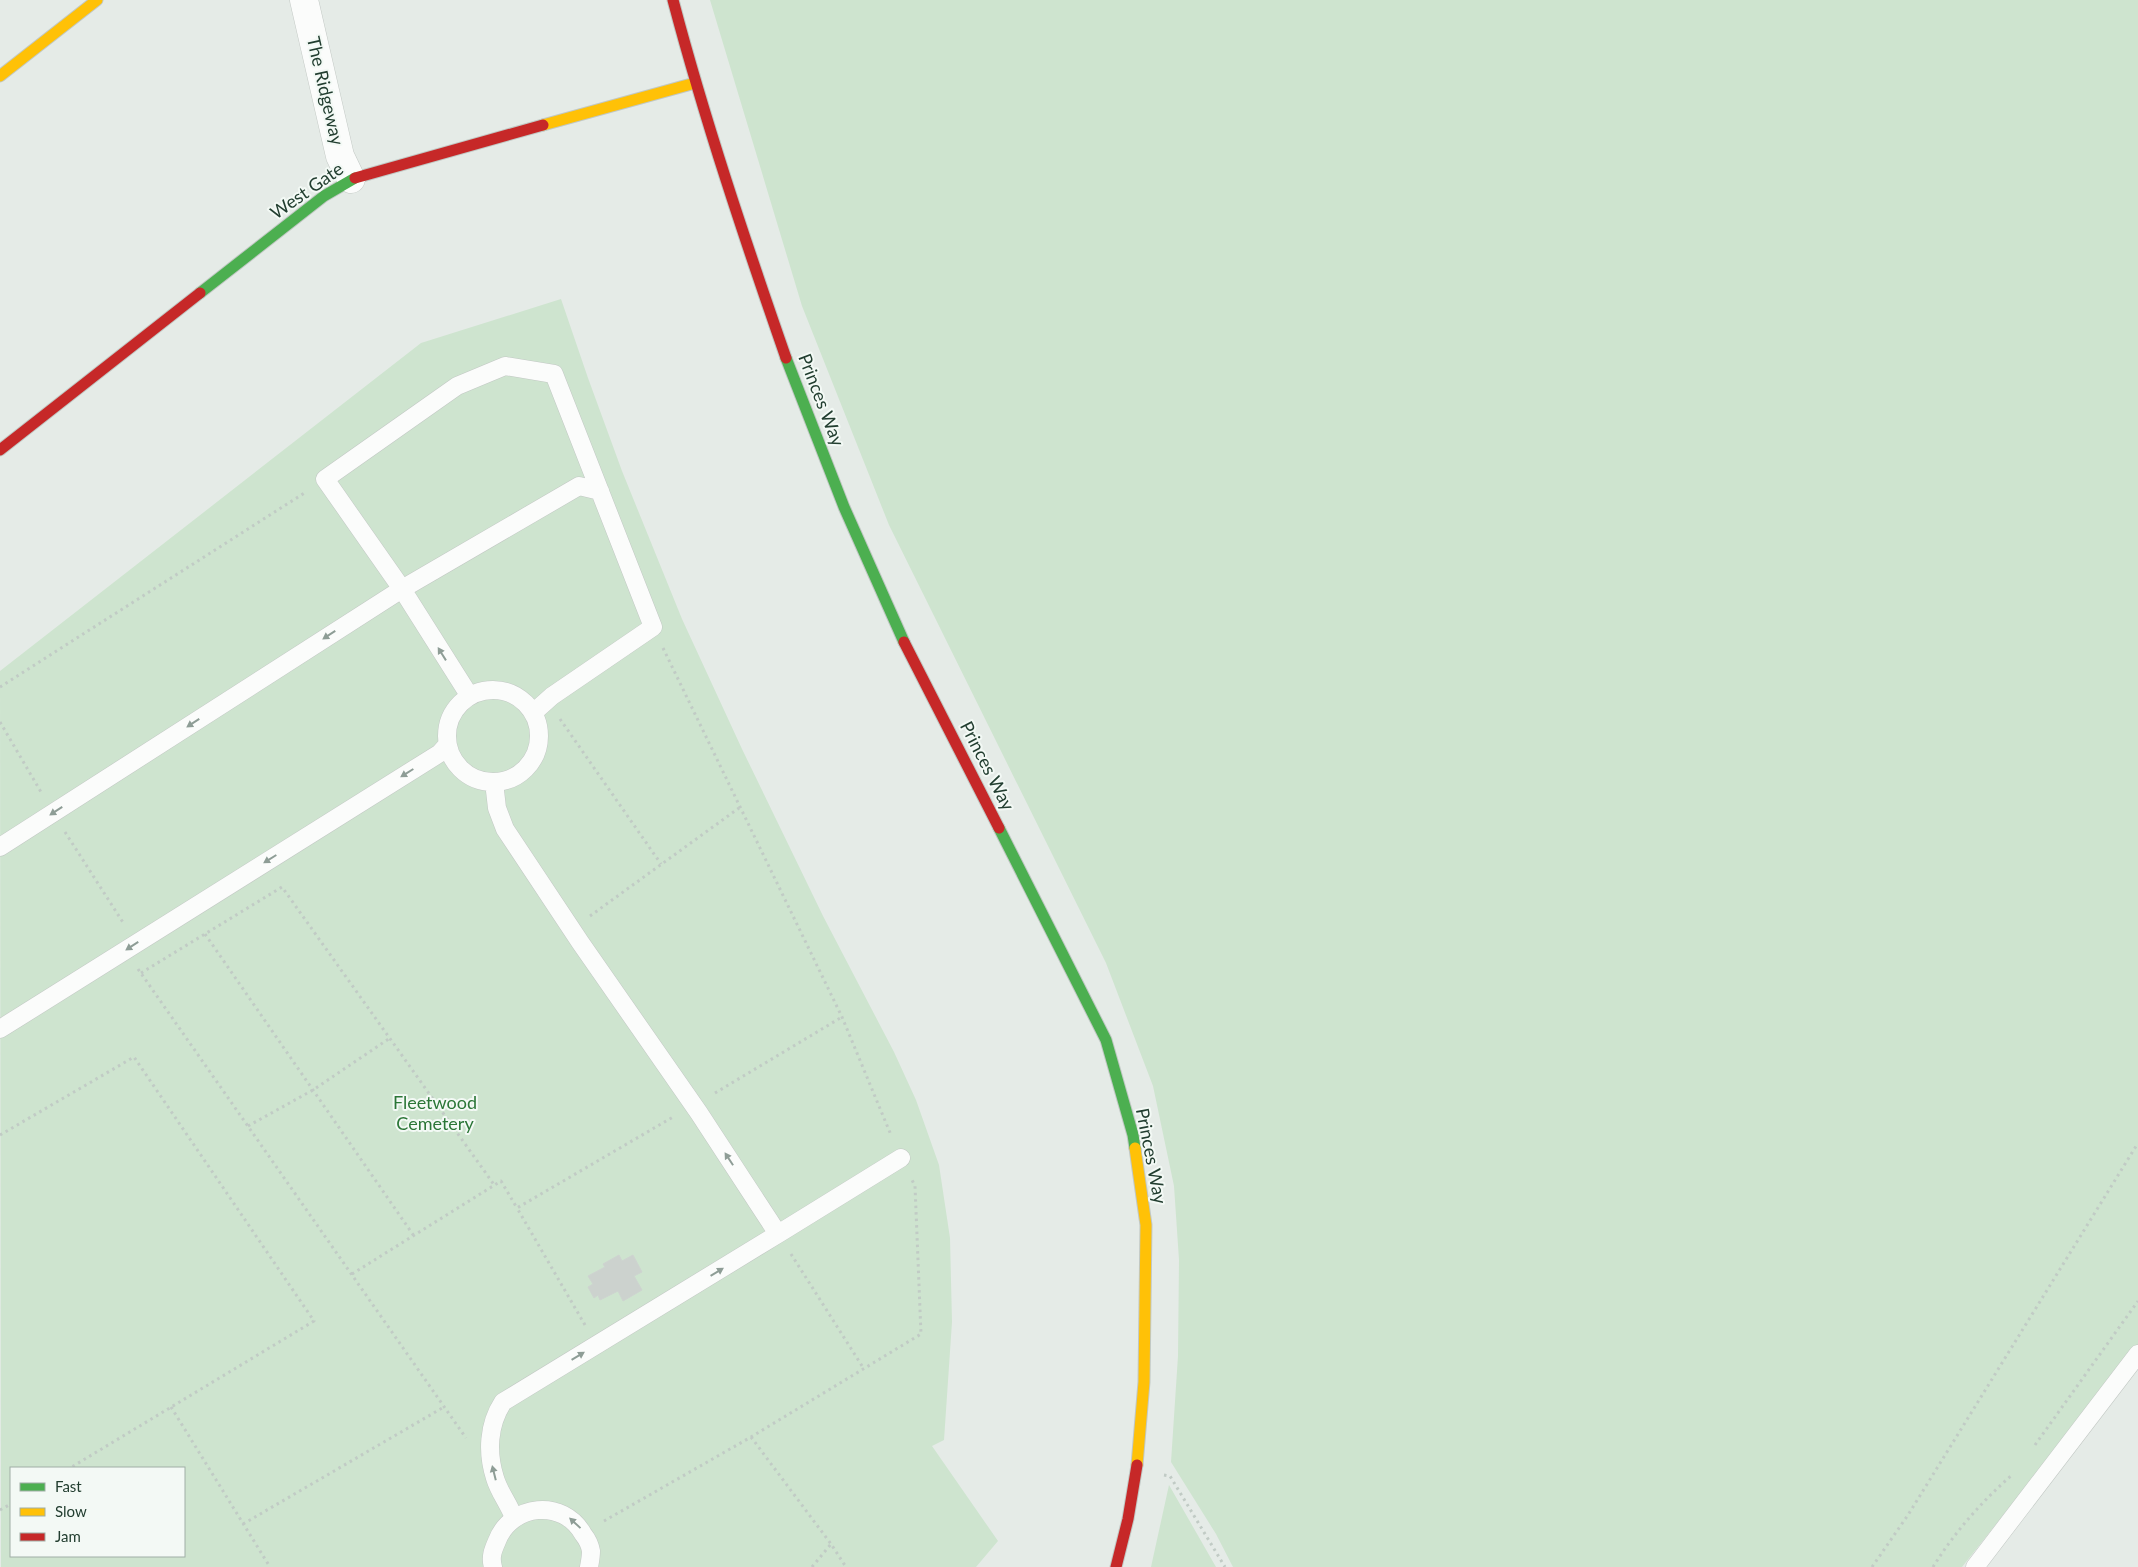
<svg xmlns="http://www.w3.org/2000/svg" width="2138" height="1567" viewBox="0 0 2138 1567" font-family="Lato,sans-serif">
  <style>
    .green { fill: #cee4cf; fill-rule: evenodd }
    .building { fill: #ccd2ce; stroke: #ced4d0 }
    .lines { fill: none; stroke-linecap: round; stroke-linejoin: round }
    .lane-casing { stroke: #c2c8c4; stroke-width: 19 }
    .street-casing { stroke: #c2c8c4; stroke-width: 29 }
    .fast-casing { stroke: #c1c8c4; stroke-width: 13 }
    .slow-casing { stroke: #c1c8c4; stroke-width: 13 }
    .jam-casing { stroke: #c1c8c4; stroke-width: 13 }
    .path { stroke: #c1cbc5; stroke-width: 3; stroke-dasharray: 2.5 4; stroke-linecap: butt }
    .lane { stroke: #fbfcfb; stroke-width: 18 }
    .street { stroke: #fbfcfb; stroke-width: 28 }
    .fast { stroke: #4caf50; stroke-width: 11 }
    .slow { stroke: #ffc107; stroke-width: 11 }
    .jam { stroke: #c62828; stroke-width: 11 }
    .oneway { fill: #8e9d96 }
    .labels { text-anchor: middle; stroke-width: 4; stroke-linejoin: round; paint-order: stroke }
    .street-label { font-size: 18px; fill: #223e30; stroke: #f3f9f5 }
    .park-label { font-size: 18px; fill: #2b7637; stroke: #f3f9f5 }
  </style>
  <rect width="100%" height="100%" fill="#e5ebe7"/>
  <!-- green -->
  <path class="green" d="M710,0H2138V1345L1962,1567H1233L1216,1534L1171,1462L1178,1356L1179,1260L1174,1186L1153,1086L1106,963L889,525L802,306Z
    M561,299L588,378L622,471L682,619L742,749L823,916L894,1052L916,1100L939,1165L950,1238L952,1322L944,1440L932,1446L998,1541L976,1567H1L0,671L421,343ZM11,1468H184V1556H11Z
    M1169,1485L1216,1567H1151Z"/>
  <!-- building -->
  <path class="building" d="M619,1255L622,1261L633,1255L642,1272L634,1276L642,1290L623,1301L618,1291L600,1300L598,1295L594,1298L588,1287L593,1284L588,1276L605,1267L603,1264Z"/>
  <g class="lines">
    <!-- lane casing -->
    <g class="lane-casing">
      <path id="lane" d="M447 736a46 46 0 1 1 92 0a46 46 0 1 1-92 0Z
        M533,713L552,696L653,627L554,374L505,366L457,386L325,479L402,589L579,486L600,491
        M494,782L497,808L505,829L580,942L699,1113L778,1234L503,1402C488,1425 487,1453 495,1478C499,1492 509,1504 514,1518
        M0,847L402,589L469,695
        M0,1029L440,753L447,745
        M778,1234L901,1158
        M493,1567C490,1557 493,1550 497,1541C511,1504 563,1498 583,1534C587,1539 590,1545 591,1551C591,1556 590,1562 589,1567
        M1975,1567L2138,1354"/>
    </g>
    <!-- street casing -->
    <g class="street-casing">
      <path id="street" d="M304,0L340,156L351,179"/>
    </g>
    <!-- fast casing -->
    <g class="fast-casing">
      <path id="fast" d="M200,293L324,196L355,178
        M786,358L844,507L904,642
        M999,828L1106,1040L1133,1135L1135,1148"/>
    </g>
    <!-- slow casing -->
    <g class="slow-casing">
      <path id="slow" d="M0,76L97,0
        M543,125L695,83
        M1135,1148L1146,1225L1144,1382L1137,1465"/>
    </g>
    <!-- jam casing -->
    <g class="jam-casing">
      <path id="jam" d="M673,0C705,121 745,240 786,358
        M355,178L543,125
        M0,450L200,293
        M904,642L999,828
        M1116,1567L1128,1519L1137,1465"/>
    </g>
    <!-- path -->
    <path class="path" d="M663,648L842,1017L891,1135
      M0,687L306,492
      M560,719L661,864
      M0,722L41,792
      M65,832L124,924
      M590,916L739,808
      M205,934L414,1236
      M138,969L466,1438
      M141,973L282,887L495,1186
      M715,1093L842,1017
      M248,1126L313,1090L390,1038
      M0,1135L134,1057L314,1321L70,1468
      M791,1254L864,1369
      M352,1274L501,1181L517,1208
      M585,1325L517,1208L673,1117
      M171,1407L270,1567
      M751,1437L831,1544L846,1567
      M2035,1445L2138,1301
      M1164,1475L1170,1476L1225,1567
      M0,1510L11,1504
      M604,1521L751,1437L921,1334L915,1186L912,1180
      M243,1524L444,1407
      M812,1567L831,1544
      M1872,1567L1908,1515L2138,1143
      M1933,1567C1954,1533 1982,1501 2012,1475"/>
    <!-- lane -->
    <use href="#lane" class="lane"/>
    <!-- street -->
    <use href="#street" class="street"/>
    <!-- fast -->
    <use href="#fast" class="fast"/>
    <!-- slow -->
    <use href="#slow" class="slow"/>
    <!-- jam -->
    <use href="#jam" class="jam"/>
  </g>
  <!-- one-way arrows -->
  <defs><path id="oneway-solid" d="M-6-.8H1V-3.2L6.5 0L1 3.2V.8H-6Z" transform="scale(1.25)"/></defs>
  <g class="oneway">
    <use href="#oneway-solid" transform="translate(329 635) rotate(147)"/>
    <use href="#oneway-solid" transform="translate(442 654) rotate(-122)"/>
    <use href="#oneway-solid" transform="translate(193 723) rotate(147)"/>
    <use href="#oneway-solid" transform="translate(407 773) rotate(148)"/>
    <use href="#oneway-solid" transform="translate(56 811) rotate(147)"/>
    <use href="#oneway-solid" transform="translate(270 859) rotate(148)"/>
    <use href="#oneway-solid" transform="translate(132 946) rotate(147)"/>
    <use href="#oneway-solid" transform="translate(729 1159) rotate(-123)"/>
    <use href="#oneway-solid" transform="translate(717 1272) rotate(-31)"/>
    <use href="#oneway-solid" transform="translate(578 1356) rotate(-31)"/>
    <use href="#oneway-solid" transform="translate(494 1473) rotate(-104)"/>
    <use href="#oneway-solid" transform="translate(575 1523) rotate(-137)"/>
  </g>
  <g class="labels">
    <!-- street labels -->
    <g class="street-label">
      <text transform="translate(325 91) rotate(77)" y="6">The Ridgeway</text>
      <text transform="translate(307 191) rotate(-35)" y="6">West Gate</text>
      <text transform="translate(821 400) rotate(69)" y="6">Princes Way</text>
      <text transform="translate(987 766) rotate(63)" y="6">Princes Way</text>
      <text transform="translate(1151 1156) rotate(79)" y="6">Princes Way</text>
    </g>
    <!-- park labels -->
    <g class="park-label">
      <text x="435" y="1109">Fleetwood<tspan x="435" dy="21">Cemetery</tspan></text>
    </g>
  </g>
  <!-- legend -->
  <rect x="10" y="1467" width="175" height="90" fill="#f3f9f5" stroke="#9faea6"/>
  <rect x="20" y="1483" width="25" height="8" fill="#4caf50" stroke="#9faea6"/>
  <text x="55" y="1492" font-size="15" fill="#223e30">Fast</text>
  <rect x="20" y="1508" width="25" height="8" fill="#ffc107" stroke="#9faea6"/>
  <text x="55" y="1517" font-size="15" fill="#223e30">Slow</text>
  <rect x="20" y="1533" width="25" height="8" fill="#c62828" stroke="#9faea6"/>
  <text x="55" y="1542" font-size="15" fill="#223e30">Jam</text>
</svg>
